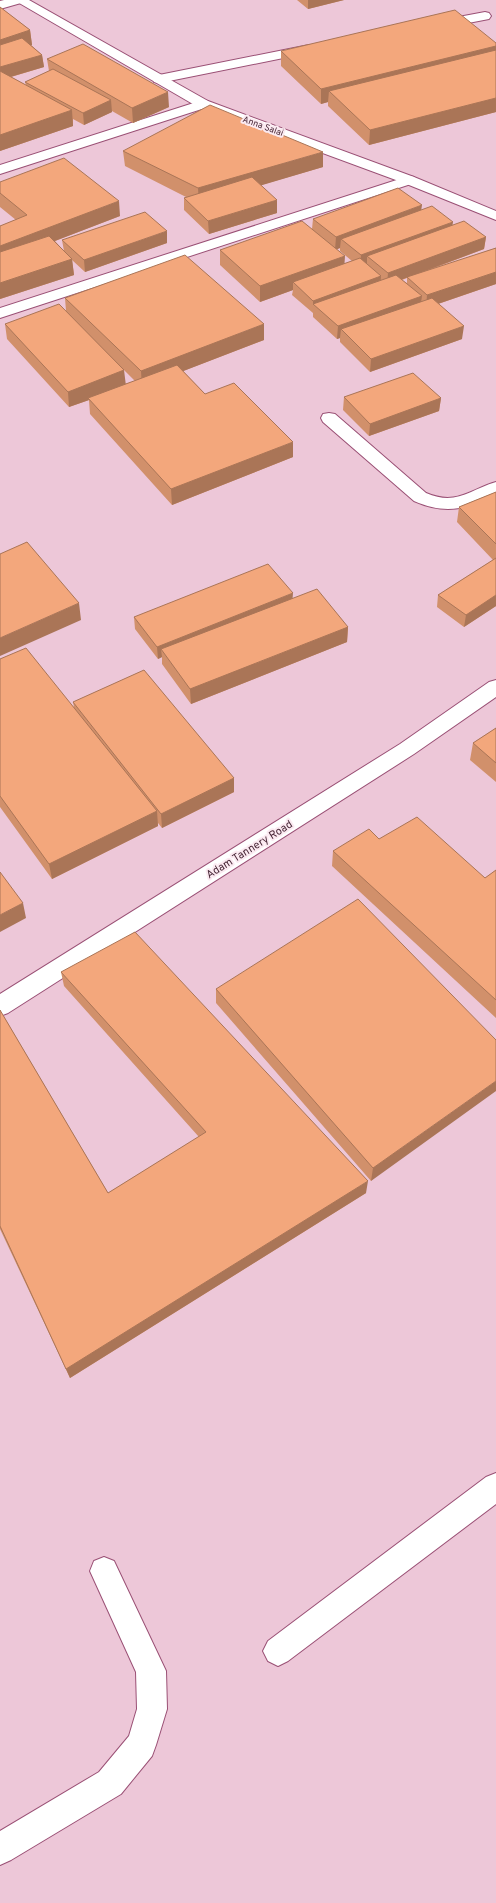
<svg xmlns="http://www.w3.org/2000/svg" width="496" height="1903" viewBox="0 0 496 1903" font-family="Overpass,sans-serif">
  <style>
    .built { fill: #edc7d8 }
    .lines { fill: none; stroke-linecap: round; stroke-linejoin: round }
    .service-casing { stroke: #9a5075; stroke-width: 2 }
    .tertiary-casing { stroke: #9a5075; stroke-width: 2 }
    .service { fill: #fff; fill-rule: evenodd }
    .tertiary { fill: #fff; fill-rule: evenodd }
    .wall { fill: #d1906b; fill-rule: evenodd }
    .shaded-wall { fill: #aa7557 }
    .building { fill: #f3a77c; stroke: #aa7557 }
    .labels { text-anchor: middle; stroke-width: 4; stroke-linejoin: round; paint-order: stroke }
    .far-street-label { font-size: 9px; fill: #482737; stroke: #fbeaf1 }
    .street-label { font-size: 11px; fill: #482737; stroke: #fbeaf1 }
  </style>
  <rect width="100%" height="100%" fill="#fad7e6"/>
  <!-- built -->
  <path class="built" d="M0,0H496V1903H0Z"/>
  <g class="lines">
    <!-- service casing -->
    <g class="service-casing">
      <path id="service" d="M4,0H23L21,3L0,9V1Z
        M485,12L489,13L491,16L489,19L437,29L431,25L437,21Z
        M309,45L313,46L315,49L313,52L159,83L154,82L153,79L154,76Z
        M203,100L208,101L210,104L208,107L0,174V165Z
        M409,176L414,177L416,180L414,183L0,318V308Z
        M329,413L335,414L426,493C456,506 469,490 496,482V495C466,509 446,515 414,501L323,422L321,418L323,414Z
        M496,1473V1504L288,1661L278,1666L268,1661L263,1651L268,1641L486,1477Z
        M104,1557L114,1561L166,1671L167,1709L156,1745L152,1756L121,1794L11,1860L0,1865V1831L99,1772L129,1736L137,1709L136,1672L90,1571L94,1561Z"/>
    </g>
    <!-- tertiary casing -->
    <g class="tertiary-casing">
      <path id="tertiary" d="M14,0H29L208,101L414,177L496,211V220L404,183L198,107Z
        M496,680V697L414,754L8,1013L0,1016V994L400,744L489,682Z"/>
    </g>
    <!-- service -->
    <use href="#service" class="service"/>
    <!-- tertiary -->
    <use href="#tertiary" class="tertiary"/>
  </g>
  <!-- wall -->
  <path class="wall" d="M297,0H344L308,9Z
    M0,7L30,30L32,45H31L42,55L44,67L11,77L26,85L25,82L49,71L47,59L169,107L133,123L112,111V112L84,125L73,119V126L0,151Z
    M496,43V112L369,145L328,106V102L321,104L281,66V51Z
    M123,151L323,167L261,185L277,213L209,234L184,210V198L186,197L125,166Z
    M0,182L120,216L55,241L64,251L62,240L167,243L85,272L72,260L74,275L0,299V226L16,220L0,207Z
    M421,210L452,225L486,237L484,249L424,272L496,248V284L438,304L462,339L370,372L340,342V338L337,339L313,317V313L292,295L293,290L260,302L220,265V250L312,229L313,219ZM340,248V251L352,261L344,264L337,249ZM407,278V283L402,280Z
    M65,298L264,340L183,371L205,394L293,457L172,505L90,414L89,400L69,407L7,339L5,324L66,311ZM121,367L135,381L125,384Z
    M344,397L441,398L439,411L369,436L343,410Z
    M496,492V606L464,627L437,607L438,595L493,560L457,522L459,507Z
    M292,599L348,627L347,642L191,704L162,664V657L158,659L135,629L134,617Z
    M0,659L74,707L73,702L234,778V792L162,828L158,823V826L52,879L0,807Z
    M496,728V782L470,760L473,743Z
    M379,839L485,878L496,870V1018L332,866L333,851Z
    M61,972L366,1193L70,1378L0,1229V1010L108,1193L199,1137L64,986Z
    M216,989L496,1040L371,1181L216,1003Z"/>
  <!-- shaded-wall -->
  <path class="shaded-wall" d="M308,0H344L308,9Z
    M30,30L32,45L0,55V40Z
    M496,46V60L329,91L328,102L321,104V89Z
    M42,55L44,67L0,80V67Z
    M168,92L169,107L133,123L132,108Z
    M496,98V112L369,145L370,130Z
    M111,100L112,112L84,125L83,113Z
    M72,110L73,126L0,151V135Z
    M323,152V167L199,204L198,188Z
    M277,200V213L209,234L208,221Z
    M119,201L120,216L0,262V246Z
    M422,205L420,218L341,239L340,248L335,250L336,237Z
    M453,222L451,234L367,256V265L360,268L361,255Z
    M167,231V243L85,272L84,260Z
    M486,237L484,249L387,285L388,273Z
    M345,256L344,271L293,282V290L260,302V286Z
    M72,259L74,275L0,299V283Z
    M496,272V284L426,308L427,295Z
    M381,276L380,289L313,304V301Z
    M422,296L420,309L341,329L340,338L337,339L338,326Z
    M264,324V340L142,387L141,371Z
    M464,326L462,339L370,372L371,359Z
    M124,370L126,386L88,398L89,400L69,407L68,392Z
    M441,398L439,411L369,436L370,424Z
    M293,442V457L172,505L171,489Z
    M293,593L292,605L161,649L162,657L158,659L157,647Z
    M496,595V606L464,627L466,615Z
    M79,603L81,620L0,656V638Z
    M348,627L347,642L191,704L190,689Z
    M234,778V792L162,828L161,814Z
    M157,811L158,826L52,879L49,864Z
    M23,903L26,918L0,932V915Z
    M496,1081V1091L371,1181L373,1168Z
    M368,1181L366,1193L70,1378L66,1369Z"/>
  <!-- building -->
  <path class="building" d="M0,7L30,30L0,40Z
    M455,10L496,43V46L321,89L281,51Z
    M22,38L42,55L0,67V45Z
    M83,44L168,92L132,108L47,59Z
    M496,50V98L370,130L329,91Z
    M53,69L111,100L83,113L25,82Z
    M0,71L72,110L0,135Z
    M210,105L323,152L198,188L123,151Z
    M64,158L119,201L0,246V226L27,215L0,193V182Z
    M252,177L277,200L208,221L184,198Z
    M398,188L422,205L336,237L313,219Z
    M432,206L453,222L361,255L341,239Z
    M145,212L167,231L84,260L62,240Z
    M302,221L345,256L260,286L220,250Z
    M464,221L486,237L388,273L367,256Z
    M49,236L72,259L0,283V252Z
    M496,248V272L427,295L407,277Z
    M185,255L264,324L141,371L65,298Z
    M360,258L381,276L313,301L293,282Z
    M396,275L422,296L338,326L313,304Z
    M432,298L464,326L371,359L341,329Z
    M59,304L124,370L68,392L5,324Z
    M177,365L205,394L234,383L293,442L171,489L88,398Z
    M413,373L441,398L370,424L344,397Z
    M496,492V544L459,507Z
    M27,542L79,603L0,638V554Z
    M496,558V595L466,615L438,595Z
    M268,564L293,593L157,647L134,617Z
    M317,589L348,627L190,689L161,649Z
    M26,648L157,811L49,864L0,796V659Z
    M144,670L234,778L161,814L73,702Z
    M496,728V763L473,743Z
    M417,817L485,878L496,870V1000L333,851L369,829L379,839Z
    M0,872L23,903L0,915Z
    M358,899L496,1040V1081L373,1168L216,989Z
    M135,932L368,1181L66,1369L0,1226V1010L108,1193L206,1132L61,972Z"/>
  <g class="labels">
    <!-- far-street labels -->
    <g class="far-street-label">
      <text transform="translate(263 126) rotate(20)" y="3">Anna Salai</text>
    </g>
    <!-- street labels -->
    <g class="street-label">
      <text transform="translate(249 849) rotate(-32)" y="4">Adam Tannery Road</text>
    </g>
  </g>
</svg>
